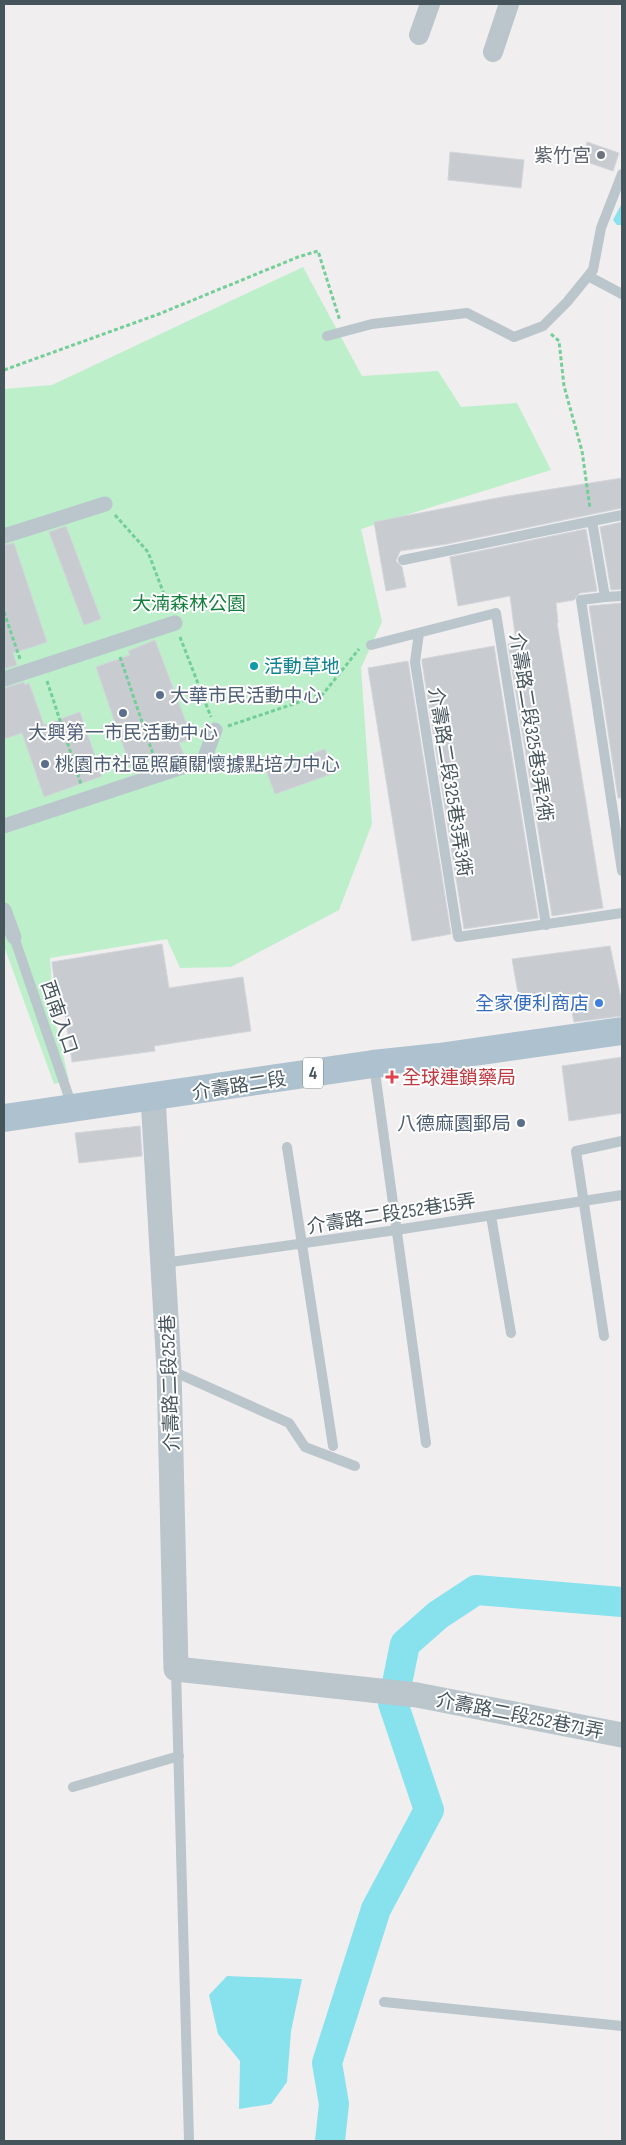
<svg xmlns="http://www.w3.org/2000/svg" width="626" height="2145" viewBox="0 0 626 2145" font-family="'Sofia Sans Condensed','Noto Sans TC',sans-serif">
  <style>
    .green { fill: #bcefca }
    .water { fill: #88e2ed }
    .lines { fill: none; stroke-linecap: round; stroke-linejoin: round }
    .river { stroke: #88e2ed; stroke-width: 30 }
    .building { fill: #c8ccd1; stroke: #d2d5da }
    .path { stroke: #73ce98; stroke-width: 3; stroke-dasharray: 4 2.5; stroke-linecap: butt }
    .service { stroke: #bac5cc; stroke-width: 10 }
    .pedestrian { stroke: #bac5cc; stroke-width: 15 }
    .minor { stroke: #bac5cc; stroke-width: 20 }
    .tertiary { stroke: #bac5cc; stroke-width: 25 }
    .primary { stroke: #aec1ce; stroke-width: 28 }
    .worship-dot { fill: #6b7280; stroke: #fff; stroke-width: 2 }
    .culture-dot { fill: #0f9aa8; stroke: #fff; stroke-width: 2 }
    .service-dot { fill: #5c6f8a; stroke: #fff; stroke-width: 2 }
    .shop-dot { fill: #3f7fe0; stroke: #fff; stroke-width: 2 }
    .health-dot { fill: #e0444e; stroke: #fff; stroke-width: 2 }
    .labels { text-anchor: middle; stroke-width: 4; stroke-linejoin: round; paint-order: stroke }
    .shield { fill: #fff; stroke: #7e878d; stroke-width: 1 }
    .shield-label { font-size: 18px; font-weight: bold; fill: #46545c }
    .worship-label { font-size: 19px; fill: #5b616d; stroke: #fff; text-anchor: end }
    .park-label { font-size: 19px; fill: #167f3f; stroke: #fff }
    .culture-label { font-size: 19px; fill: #0d838f; stroke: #fff; text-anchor: start }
    .service-label { font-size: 19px; fill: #4e5e75; stroke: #fff; text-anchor: start }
    .street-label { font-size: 19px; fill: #46545c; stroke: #fff }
    .shop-label { font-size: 19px; fill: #366cbe; stroke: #fff; text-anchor: end }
    .health-label { font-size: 19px; fill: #be3a42; stroke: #fff; text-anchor: start }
  </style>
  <rect width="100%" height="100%" fill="#f1eeef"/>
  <!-- green -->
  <path class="green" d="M303,267L362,376L438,371L461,407L517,403L551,470L361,529L382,622L361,668L372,824L339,910L231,967L180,968L167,939L50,958L54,1017L69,1080L54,1084L4,946V389L52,385Z"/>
  <!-- water -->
  <path class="water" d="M622,203V225H617L613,220Z
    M227,1976L302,1979L291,2031L287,2082L271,2104L239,2109L240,2061L218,2034L209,1995Z"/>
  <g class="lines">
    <!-- river -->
    <path class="river" d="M330,2141L334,2104L327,2063L376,1909L429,1810L393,1703L405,1644L438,1615L476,1590L622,1602"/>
  </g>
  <!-- building -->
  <path class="building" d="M587,142L619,153L613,171L581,160Z
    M450,152L524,160L521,188L448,180Z
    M622,478V508L447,544L400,551L396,561L402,567L406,587L386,591L374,522L502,497Z
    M622,522V589L611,590L600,527Z
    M66,526L101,619L84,625L49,532Z
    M586,529L597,591L580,593L574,600L556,603L558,623H557L603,908L552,916L508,644L516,642L510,596L458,606L450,557Z
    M14,543L47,642L13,653L17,665L4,669V545Z
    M622,603V798H618L589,606Z
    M155,640L192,738L179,743L184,755L169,760L168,754L130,766L96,667L130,655L128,651Z
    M494,646L538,918L464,929L422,662V659Z
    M408,661L451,934L412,941L368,668Z
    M24,682L25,685L29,683L44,725L80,712L102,776L44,797L22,733L4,739V688Z
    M325,749L334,773L275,794L266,770Z
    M162,944L169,988L243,977L251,1031L154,1046L155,1051L72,1062L65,1014H58L52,962Z
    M610,946L622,1003V1016L574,1022L570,1003L521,1010L512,959Z
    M622,1057V1113L569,1121L562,1066Z
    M140,1126L142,1156L79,1163L75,1133Z"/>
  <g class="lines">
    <!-- path -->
    <path class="path" d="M551,334L559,341L564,386L582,451L590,508
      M4,370L159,314L298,257L318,251L340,321
      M115,515L148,552L170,610
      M4,612L20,659
      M180,637L211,717
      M120,657L155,760
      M47,681L81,784
      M228,726L323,694L359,649"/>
    <!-- service -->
    <path class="service" d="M588,276L622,294
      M327,336L372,324L467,313L514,337L543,326L567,302L593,270L601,228L622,174
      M592,521L605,597L622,596
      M403,560L622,515
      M605,597L581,600L622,871
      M419,633L415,662L458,937L622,913
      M371,645L496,613L546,925
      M14,937L72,1106
      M374,1065L426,1443
      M287,1147L333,1446
      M491,1216L511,1333
      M164,1263L396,1230L622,1195
      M604,1336L576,1151L622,1141
      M170,1370L289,1423L305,1447L355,1466
      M176,1670L189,2141
      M73,1787L179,1756
      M384,2002L622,2026"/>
    <!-- pedestrian -->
    <path class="pedestrian" d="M4,536L105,504
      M4,679L175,623
      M4,826L204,760L215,730
      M4,910L14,937"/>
    <!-- minor -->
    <path class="minor" d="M419,35L430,4
      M493,52L509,4"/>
    <!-- tertiary -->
    <path class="tertiary" d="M153,1097L169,1369L176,1669L417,1695L622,1735"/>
    <!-- primary -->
    <path class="primary" d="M4,1118L373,1064L439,1057L622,1031"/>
  </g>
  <!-- markers -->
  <circle class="worship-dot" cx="601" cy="155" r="5"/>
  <circle class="culture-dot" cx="254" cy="666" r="5"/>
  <g class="service-dot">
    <circle cx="160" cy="695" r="5"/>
    <circle cx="123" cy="713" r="5"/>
    <circle cx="45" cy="764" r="5"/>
    <circle cx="521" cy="1123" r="5"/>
  </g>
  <circle class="shop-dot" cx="599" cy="1003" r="5"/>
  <path class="health-dot" d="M389.5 1069.5h5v5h5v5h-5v5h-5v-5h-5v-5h5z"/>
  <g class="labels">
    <!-- shield labels -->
    <rect class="shield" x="303" y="1057.5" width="20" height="31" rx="4"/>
    <g class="shield-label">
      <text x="313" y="1079">4</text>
    </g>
    <!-- worship labels -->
    <g class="worship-label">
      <text x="591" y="162">紫竹宮</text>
    </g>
    <!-- park labels -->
    <g class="park-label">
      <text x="189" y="610">大湳森林公園</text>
    </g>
    <!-- culture labels -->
    <g class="culture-label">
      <text x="264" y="673">活動草地</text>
    </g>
    <!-- service labels -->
    <g class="service-label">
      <text x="170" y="702">大華市民活動中心</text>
      <text x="123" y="739" text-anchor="middle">大興第一市民活動中心</text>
      <text x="55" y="771">桃園市社區照顧關懷據點培力中心</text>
      <text x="511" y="1130" text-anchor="end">八德麻園郵局</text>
    </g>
    <!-- street labels -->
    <g class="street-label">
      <text transform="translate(532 727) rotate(81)" y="7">介壽路二段325巷3弄2衖</text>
      <text transform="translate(451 782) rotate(81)" y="7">介壽路二段325巷3弄3衖</text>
      <text transform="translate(60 1017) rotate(71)" y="7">西南入口</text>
      <text transform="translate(239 1085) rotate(-9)" y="7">介壽路二段</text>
      <text transform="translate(391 1213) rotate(-9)" y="7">介壽路二段252巷15弄</text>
      <text transform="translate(169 1383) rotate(-92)" y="7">介壽路二段252巷</text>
      <text transform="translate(520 1715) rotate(11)" y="7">介壽路二段252巷71弄</text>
    </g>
    <!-- shop labels -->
    <g class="shop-label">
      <text x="589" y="1010">全家便利商店</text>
    </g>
    <!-- health labels -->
    <g class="health-label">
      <text x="402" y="1084">全球連鎖藥局</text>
    </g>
  </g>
  <!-- border -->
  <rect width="626" height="2145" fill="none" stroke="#46545c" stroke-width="10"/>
</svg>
